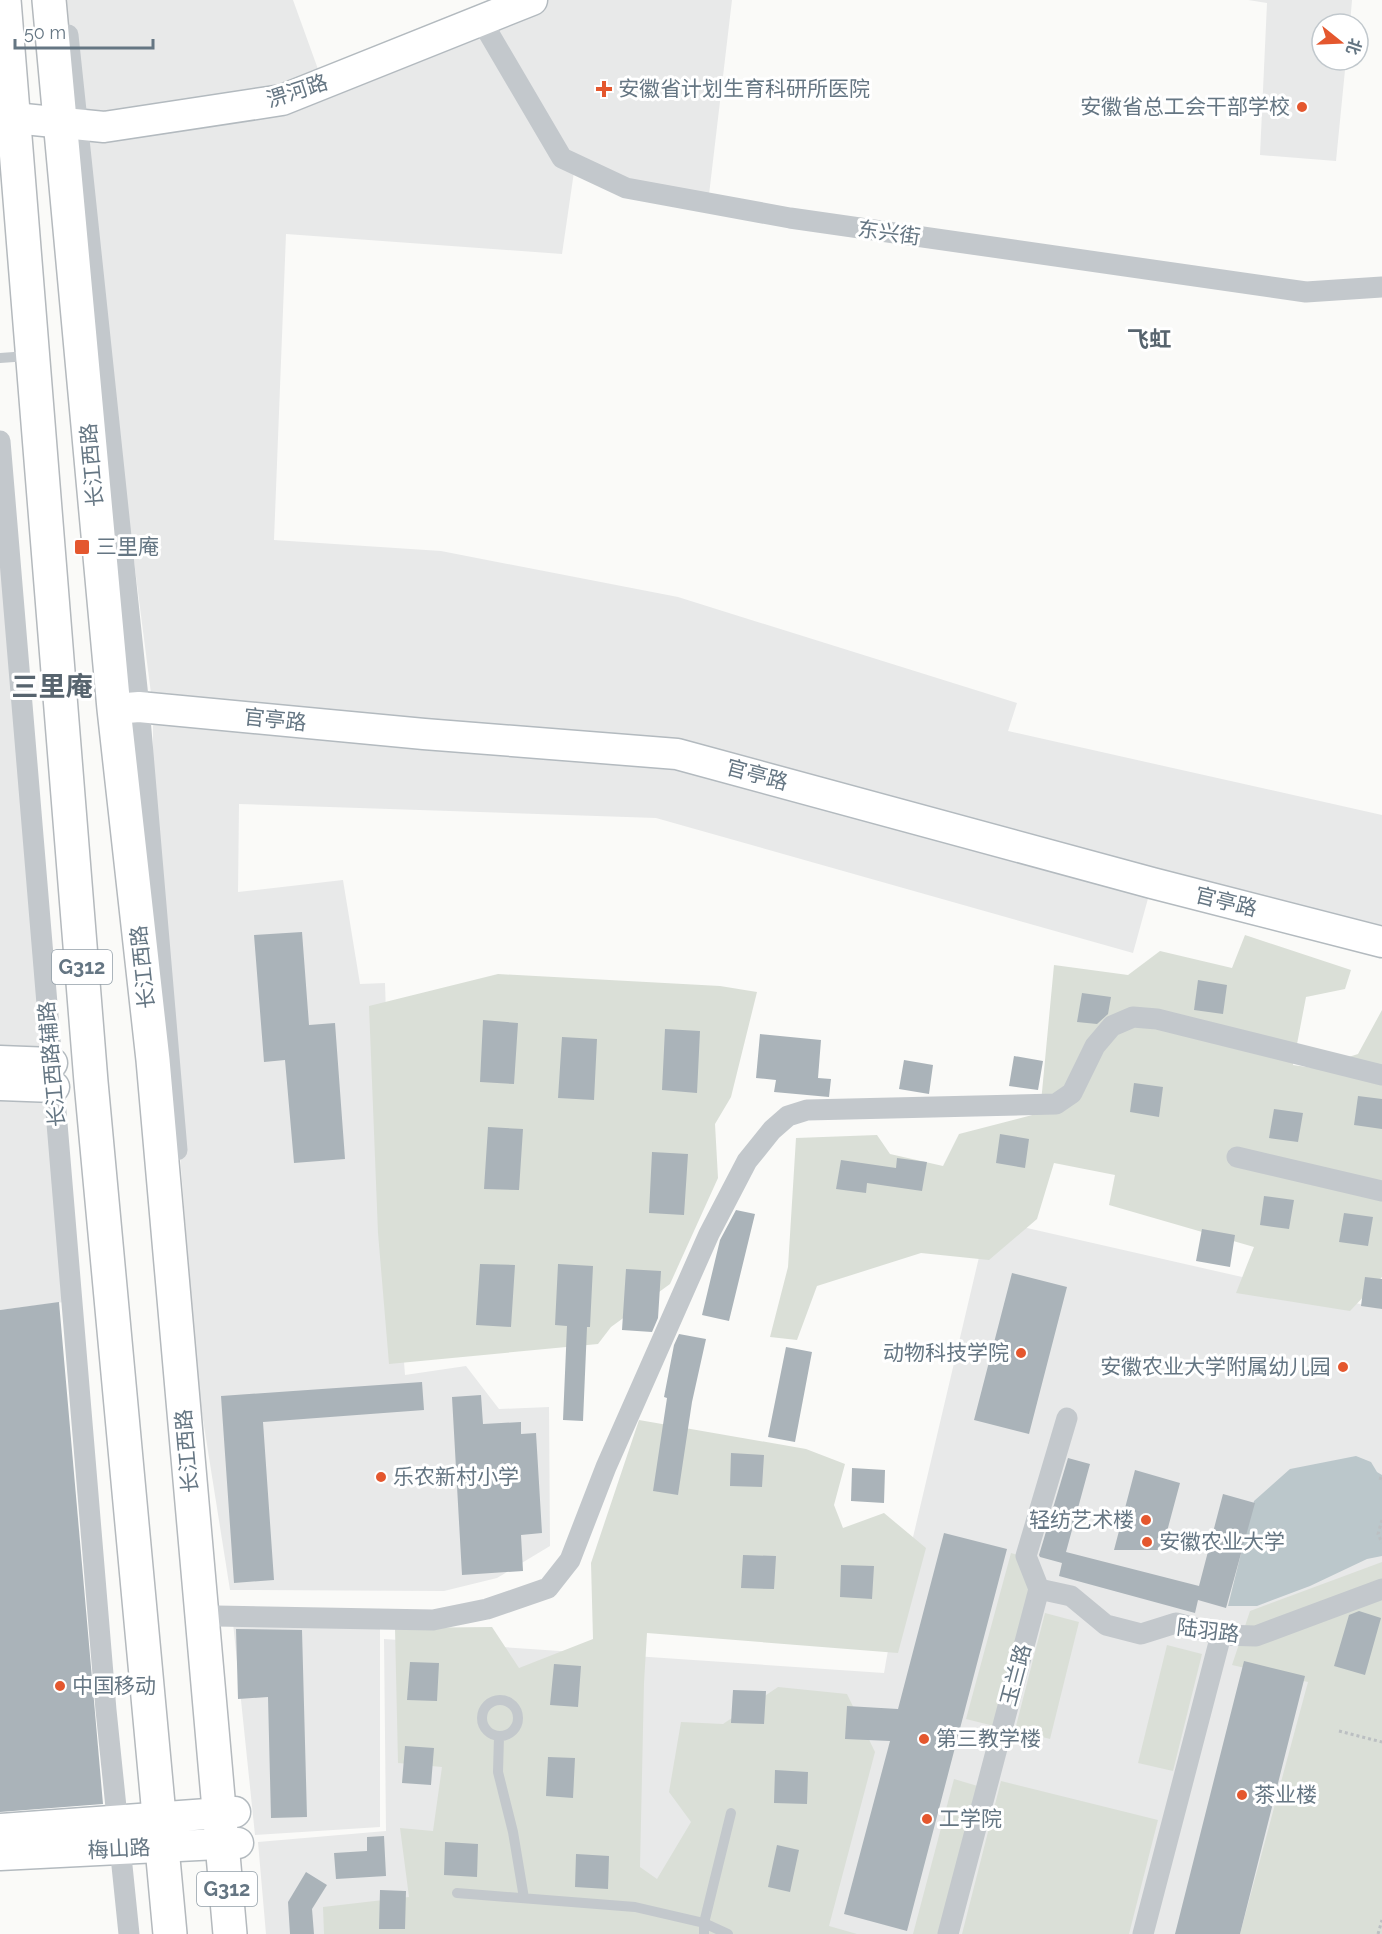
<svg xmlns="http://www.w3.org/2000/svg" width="1382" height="1934" viewBox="0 0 1382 1934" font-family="Raleway,'Noto Sans SC',sans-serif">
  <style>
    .built { fill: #e8e9e9 }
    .green { fill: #dadfd7 }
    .water { fill: #bbc7cb }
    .building { fill: #aab3b9 }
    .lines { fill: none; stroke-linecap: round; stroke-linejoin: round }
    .secondary-casing { stroke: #b3babf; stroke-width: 33 }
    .highway-casing { stroke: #b4b9bd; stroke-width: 36 }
    .path { stroke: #bbbfc2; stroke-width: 3; stroke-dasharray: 3 3; stroke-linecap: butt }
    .lane { stroke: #c3c8cc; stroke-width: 10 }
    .street { stroke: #c3c8cc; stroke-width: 21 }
    .secondary { stroke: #fff; stroke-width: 30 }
    .highway { stroke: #fff; stroke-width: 33 }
    .poi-dot { fill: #e4572e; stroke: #fff; stroke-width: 2 }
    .labels { text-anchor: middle; stroke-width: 6; stroke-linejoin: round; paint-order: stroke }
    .shield { fill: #fff; stroke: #939fa8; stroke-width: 1.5 }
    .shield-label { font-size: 20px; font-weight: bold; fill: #657683 }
    .poi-label { font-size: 21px; fill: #657683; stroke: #fff; text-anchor: start }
    .street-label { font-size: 21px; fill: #657683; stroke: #fff }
    .neighbourhood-label { font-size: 22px; font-weight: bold; fill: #57646e; stroke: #fff }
    .district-label { font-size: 27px; font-weight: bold; fill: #57646e; stroke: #fff }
  </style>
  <rect width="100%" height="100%" fill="#fafaf8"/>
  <!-- built -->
  <path class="built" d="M65,0H293L323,83L532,0H732L708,203L575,165L562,254L286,234L274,540L441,551L678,597L1017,703L1008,731L1382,815V942L1152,884L1133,953L656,818L239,804L238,892L343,880L360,984L385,983L392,1203L405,1375L466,1366L499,1409L549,1407L550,1546L497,1578L444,1591L230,1590L198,1388L153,806V709L78,124Z
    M1248,0H1352L1350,24H1322V60H1346L1336,161L1260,155L1267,3Z
    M0,441L52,1063L0,1061Z
    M0,1085L54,1087L72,1301L0,1310Z
    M988,1219L1382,1309V1934H266L258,1842L386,1831L384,1639L884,1673L893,1622Z
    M233,1623L380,1628V1827L255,1835Z"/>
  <!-- green -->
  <path class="green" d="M1245,935L1351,970L1345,989L1306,997L1293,1065L1314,1068L1358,1054L1382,1010V1277L1350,1311L1236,1293L1254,1247L1109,1205L1115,1175L1054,1163L1037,1219L989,1260L921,1253L817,1286L797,1340L770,1337L788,1267L796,1138L877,1135L890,1154L943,1166L959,1134L1040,1113L1054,965L1128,975L1160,951L1232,968Z
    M498,974L720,986L757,992L731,1097L715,1124L718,1178L670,1284L611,1327L598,1344L389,1364L378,1233L369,1006Z
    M639,1420L806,1449L845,1464L834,1505L843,1528L884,1513L926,1548L898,1653L647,1633L644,1683L640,1867L657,1879L691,1822L669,1792L681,1722L723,1724L778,1687L847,1694L875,1752L829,1926L857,1934H324L323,1907L409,1897L400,1828L433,1831L442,1767L398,1763L395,1628L492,1627L519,1668L593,1639L591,1563Z
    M1011,1553L1022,1556L1031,1587L994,1726L966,1719Z
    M1382,1562V1934H1240L1308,1682L1232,1665L1250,1611Z
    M1045,1613L1079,1622L1050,1739L1015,1730Z
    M1167,1645L1202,1654L1173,1771L1138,1763Z
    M954,1779L981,1787L942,1934H913Z
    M1001,1781L1158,1820L1129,1934H962Z"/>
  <!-- water -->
  <path class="water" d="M1356,1456L1371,1462L1377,1472L1382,1475V1556L1367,1559L1310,1586L1257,1606H1228L1254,1501L1290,1469Z"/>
  <!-- building -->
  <path class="building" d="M302,932L309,1025L335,1023L345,1159L294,1163L285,1060L264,1062L254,935Z
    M1198,980L1227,985L1223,1014L1194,1010Z
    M1082,993L1111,997L1108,1014L1097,1024L1077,1022Z
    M483,1020L518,1023L514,1084L480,1082Z
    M665,1029L700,1031L697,1093L662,1090Z
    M760,1034L821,1040L818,1078L831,1079L829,1097L774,1092L776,1080L756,1078Z
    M562,1037L597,1039L594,1100L558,1098Z
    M1014,1056L1043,1061L1038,1090L1009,1086Z
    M904,1060L933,1065L929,1094L899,1089Z
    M1134,1083L1163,1087L1159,1117L1130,1112Z
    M1358,1096L1382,1099V1129L1354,1125Z
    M1274,1109L1303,1113L1298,1142L1269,1138Z
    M488,1127L523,1129L519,1190L484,1189Z
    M1000,1134L1029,1139L1025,1168L996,1163Z
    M652,1152L688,1154L684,1215L649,1213Z
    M897,1158L927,1162L922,1191L867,1183L866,1193L836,1189L841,1160L896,1168Z
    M1264,1196L1294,1200L1289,1229L1260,1225Z
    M736,1210L755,1214L729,1321L702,1315L720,1240Z
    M1344,1213L1373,1217L1368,1246L1339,1242Z
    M1202,1229L1235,1235L1230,1267L1196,1261Z
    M480,1264L515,1265L511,1327L476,1325Z
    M558,1264L593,1266L590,1327H587L583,1421L563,1420L567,1326L555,1325Z
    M626,1269L661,1271L658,1318L652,1332L622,1330Z
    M1012,1273L1067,1287L1029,1434L974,1420Z
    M1365,1277L1382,1279V1309L1361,1306Z
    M59,1302L103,1804L0,1812V1310Z
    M679,1334L706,1339L692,1402L678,1495L653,1491L667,1398L664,1397L674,1345Z
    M786,1347L812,1352L795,1442L768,1437Z
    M422,1382L424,1410L263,1422L274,1580L234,1583L221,1396Z
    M481,1395L483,1424L521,1422V1434L536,1433L542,1533L521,1535L523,1571L462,1575L452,1397Z
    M731,1453L764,1455L762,1487L730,1486Z
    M1068,1458L1090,1464L1066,1552L1199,1586L1223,1494L1255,1503L1226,1608L1198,1600L1195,1613L1059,1576L1062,1563L1040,1557L1039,1555Z
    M852,1468L885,1470L884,1503L851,1501Z
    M1135,1470L1180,1483L1162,1550H1114Z
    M944,1533L1007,1549L907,1931L844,1914L890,1741L845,1739L847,1706L898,1709Z
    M743,1555L776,1556L774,1589L741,1588Z
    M841,1565L874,1566L872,1599L840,1597Z
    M1359,1611L1381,1618L1365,1675L1334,1666L1349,1615Z
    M236,1629L302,1630L307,1817L271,1818L268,1697L238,1699Z
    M1244,1661L1305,1676L1240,1934H1175Z
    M410,1662L439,1663L437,1701L407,1700Z
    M554,1664L581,1666L578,1707L550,1705Z
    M733,1690L766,1691L764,1724L731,1723Z
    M405,1746L434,1748L431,1785L402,1783Z
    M548,1757L575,1758L573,1798L546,1796Z
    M775,1770L808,1772L807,1804L774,1803Z
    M384,1836L386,1876L336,1879L334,1853L367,1851V1837Z
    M445,1842L478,1844L477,1877L444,1875Z
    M777,1845L799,1850L790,1892L768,1887Z
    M576,1854L609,1856L608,1889L575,1887Z
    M306,1872L327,1885L312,1909L314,1934H290L288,1902Z
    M380,1890L406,1891L405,1929H379Z"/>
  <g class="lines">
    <!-- secondary casing -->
    <g class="secondary-casing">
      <path id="secondary" d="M14,118L104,127L282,100L532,0
        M114,709L139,707L424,734L677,754L1152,883L1382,942
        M0,1061L52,1063
        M0,1085L54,1087
        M0,1829L235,1812
        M0,1855L238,1843"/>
    </g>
    <!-- highway casing -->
    <g class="highway-casing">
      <path id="highway" d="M4,0L91,1082L170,1934
        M49,0L114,709L153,1060L230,1934"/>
    </g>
    <!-- path -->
    <path class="path" d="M1379,1478L1382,1479
      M1382,1520L1378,1534L1382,1543
      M1339,1731L1382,1742
      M1378,1934L1382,1920"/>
    <!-- lane -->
    <path class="lane" d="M0,358L28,356
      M482 1718a18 18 0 1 1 36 0a18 18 0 1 1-36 0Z
      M499,1736L498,1772L513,1832L524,1898
      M457,1893L635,1907L704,1923L728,1934
      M704,1934V1923L731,1813"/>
    <!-- street -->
    <path class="street" d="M481,20L562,158L626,188L790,218L1306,292L1382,287
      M68,35L139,707L177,1150
      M0,441L106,1710L129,1934
      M1237,1157L1382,1191
      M1039,1589L1071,1596L1106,1625L1141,1634L1176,1623L1221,1635L1256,1636L1382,1589
      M217,1616L433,1620L487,1609L548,1588L570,1560L606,1467L709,1234L747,1161L772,1130L788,1116L807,1110L1056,1104L1072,1093L1095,1046L1112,1026L1133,1017L1157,1019L1382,1075
      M948,1934L1039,1589L1026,1556L1067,1418
      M1143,1934L1221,1635"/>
    <!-- secondary -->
    <use href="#secondary" class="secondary"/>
    <!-- highway -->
    <use href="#highway" class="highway"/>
  </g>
  <!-- markers -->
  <g class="poi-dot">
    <path d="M601 80h6v6h6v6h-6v6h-6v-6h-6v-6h6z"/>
    <circle cx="1302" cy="107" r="6"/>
    <rect x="74" y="539" width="16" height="16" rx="3"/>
    <circle cx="1021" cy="1353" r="6"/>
    <circle cx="1343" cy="1367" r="6"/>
    <circle cx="381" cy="1477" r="6"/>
    <circle cx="1146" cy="1520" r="6"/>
    <circle cx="1147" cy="1542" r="6"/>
    <circle cx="60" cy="1686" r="6"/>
    <circle cx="924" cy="1739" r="6"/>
    <circle cx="1242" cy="1795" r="6"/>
    <circle cx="927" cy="1819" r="6"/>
  </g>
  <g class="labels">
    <!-- shield labels -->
    <g class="shield">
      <rect x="52" y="950" width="60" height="34" rx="4.5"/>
      <rect x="197" y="1872" width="60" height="34" rx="4.5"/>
    </g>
    <g class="shield-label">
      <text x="82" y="974">G312</text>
      <text x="227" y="1896">G312</text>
    </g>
    <!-- poi labels -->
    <g class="poi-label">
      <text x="618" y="96">安徽省计划生育科研所医院</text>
      <text x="1290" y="114" text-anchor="end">安徽省总工会干部学校</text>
      <text x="96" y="554">三里庵</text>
      <text x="1009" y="1360" text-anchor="end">动物科技学院</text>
      <text x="1331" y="1374" text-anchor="end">安徽农业大学附属幼儿园</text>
      <text x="393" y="1484">乐农新村小学</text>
      <text x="1134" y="1527" text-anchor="end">轻纺艺术楼</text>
      <text x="1159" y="1549">安徽农业大学</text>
      <text x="72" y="1693">中国移动</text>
      <text x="936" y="1746">第三教学楼</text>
      <text x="1254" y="1802">茶业楼</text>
      <text x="939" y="1826">工学院</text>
    </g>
    <!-- street labels -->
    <g class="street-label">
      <text transform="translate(297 91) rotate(-18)" y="7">淠河路</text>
      <text transform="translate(889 233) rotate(8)" y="7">东兴街</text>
      <text transform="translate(92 465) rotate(-95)" y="7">长江西路</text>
      <text transform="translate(275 720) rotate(6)" y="7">官亭路</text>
      <text transform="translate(757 775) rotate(15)" y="7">官亭路</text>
      <text transform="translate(1226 902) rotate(14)" y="7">官亭路</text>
      <text transform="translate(143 967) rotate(-96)" y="7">长江西路</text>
      <text transform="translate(52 1064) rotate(-95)" y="7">长江西路辅路</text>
      <text transform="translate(187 1451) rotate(-95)" y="7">长江西路</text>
      <text transform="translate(1208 1631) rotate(7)" y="7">陆羽路</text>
      <text transform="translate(1016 1675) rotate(-75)" y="7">玉兰路</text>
      <text transform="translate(119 1849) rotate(-3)" y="7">梅山路</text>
    </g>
    <!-- neighbourhood labels -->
    <g class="neighbourhood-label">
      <text x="1149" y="347">飞虹</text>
    </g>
    <!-- district labels -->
    <g class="district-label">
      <text x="52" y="696">三里庵</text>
    </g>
  </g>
  <!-- north arrow -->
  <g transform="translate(1340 42) rotate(108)"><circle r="28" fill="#ffffff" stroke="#c1c8cd" stroke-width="1.5"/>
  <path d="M0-4.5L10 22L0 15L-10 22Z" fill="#e4572e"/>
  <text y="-9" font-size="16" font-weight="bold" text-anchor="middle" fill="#657683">北</text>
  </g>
  <!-- scale -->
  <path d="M15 39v9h138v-9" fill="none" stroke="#657683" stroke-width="3"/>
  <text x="24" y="39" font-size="18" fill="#657683" stroke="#ffffff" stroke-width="4.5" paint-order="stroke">50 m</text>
</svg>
